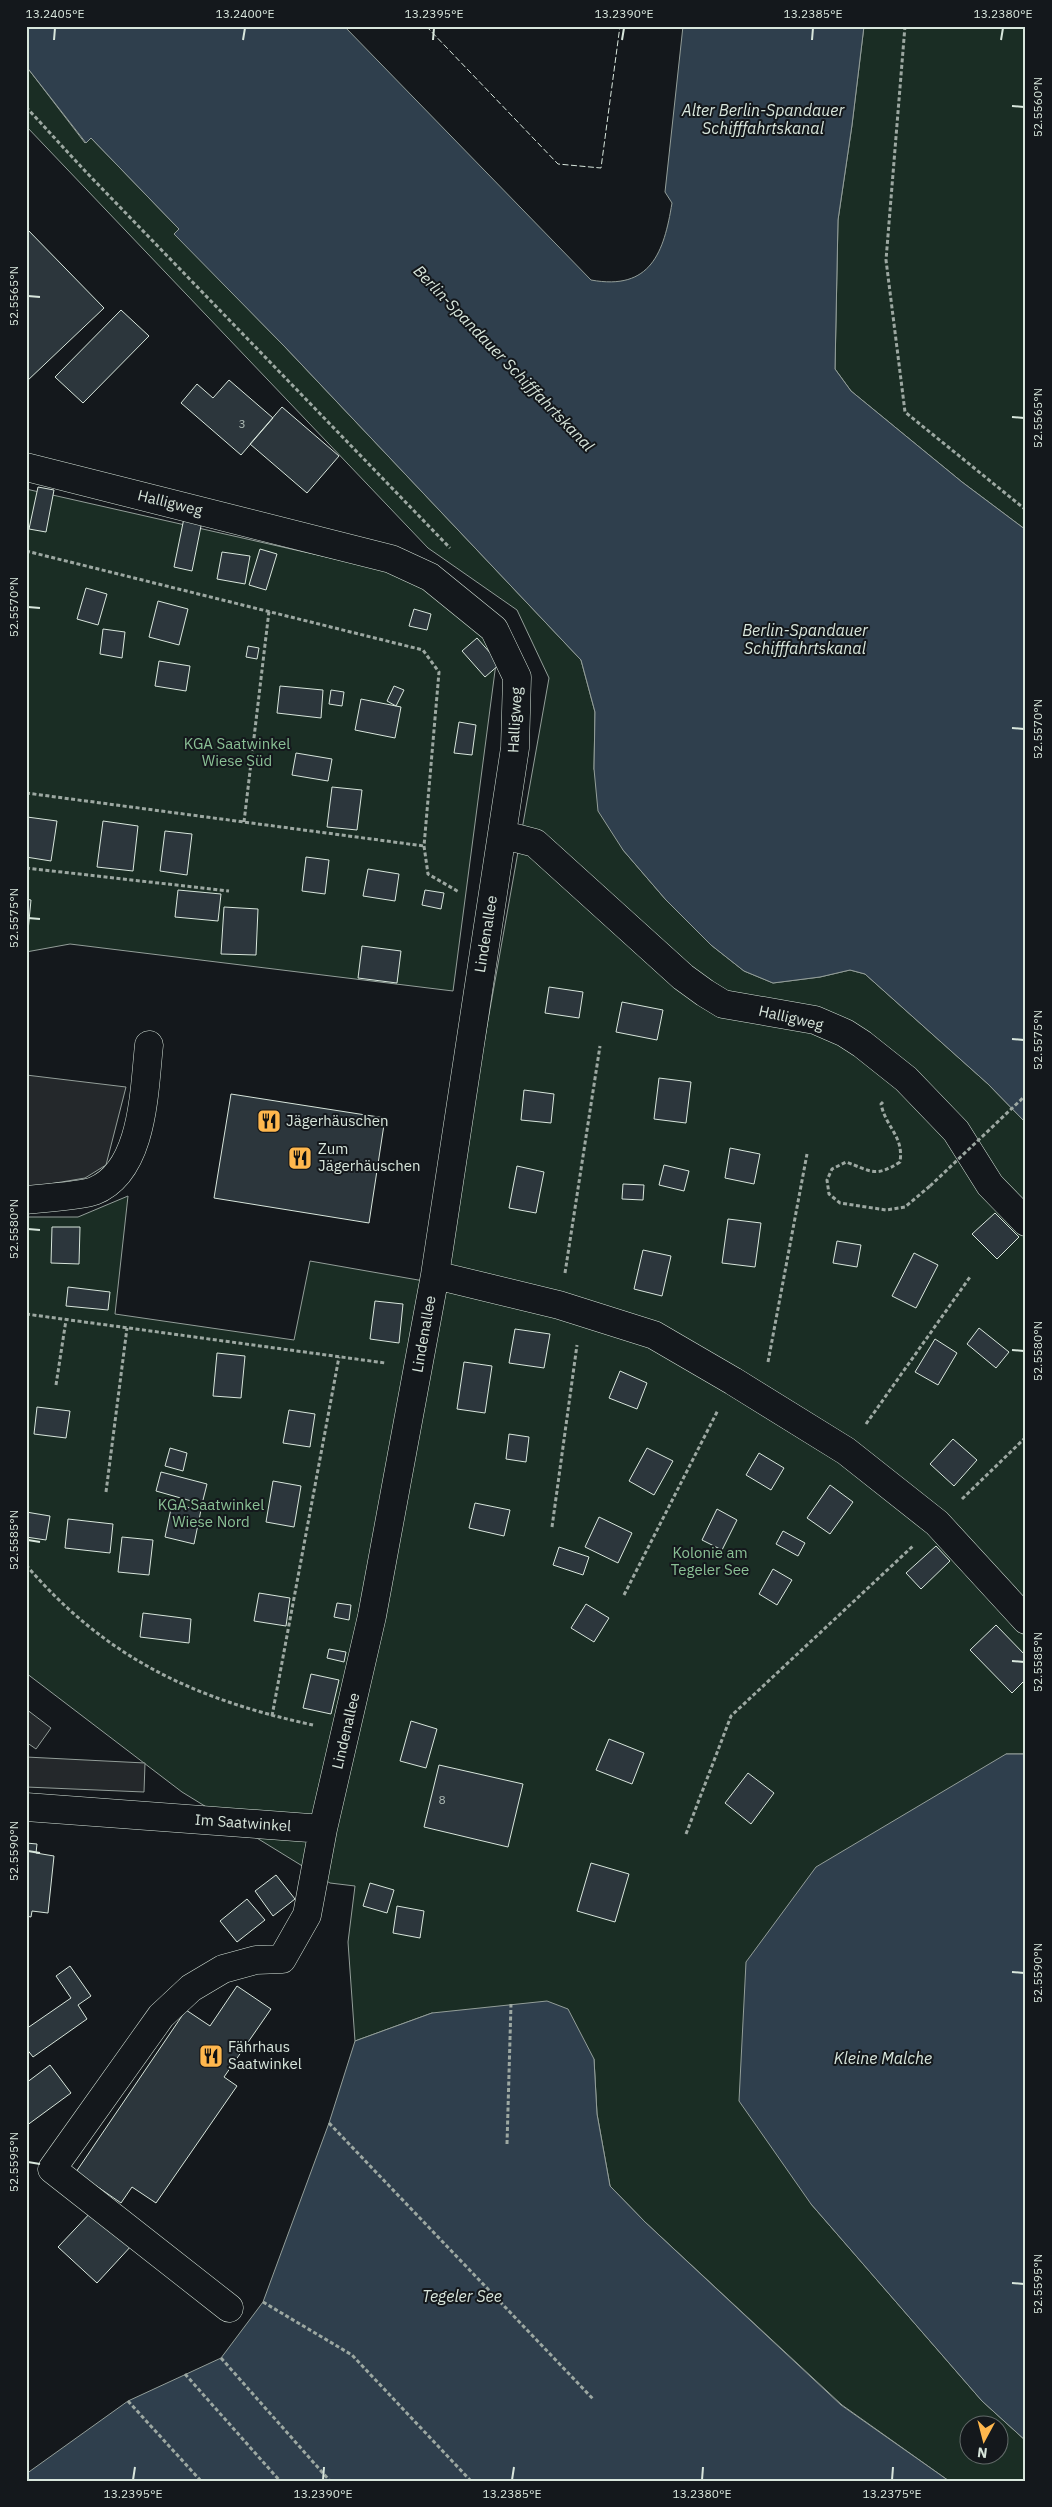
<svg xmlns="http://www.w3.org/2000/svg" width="1052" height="2507" viewBox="0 0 1052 2507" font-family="'IBM Plex Sans',sans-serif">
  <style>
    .green { fill: #1a2d24; stroke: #939e99; fill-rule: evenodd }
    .parking { fill: #24282b; stroke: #939e99 }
    .water { fill: #2f3f4d; stroke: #939e99 }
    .building { fill: #2c363c; stroke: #d8e6dc }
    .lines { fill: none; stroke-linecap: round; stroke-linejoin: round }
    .minor-casing { stroke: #d8e6dc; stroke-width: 29 }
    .path { stroke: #9da8a2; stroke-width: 3; stroke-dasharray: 4 2.5; stroke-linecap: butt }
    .minor { stroke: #14181c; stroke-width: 28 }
    .path-bridge { stroke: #9da8a2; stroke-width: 3; stroke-dasharray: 4 2.5; stroke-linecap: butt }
    .fence { stroke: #d8e6dc; stroke-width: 1; stroke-dasharray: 6 2.5; stroke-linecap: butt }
    .ticks { fill: none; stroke: #d8e6dc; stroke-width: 2 }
    .labels { text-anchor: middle; stroke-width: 4; stroke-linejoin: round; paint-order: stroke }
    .number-label { font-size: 12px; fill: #adbab4 }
    .street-label { font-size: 15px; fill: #d8e6dc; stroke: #14181c }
    .park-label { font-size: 15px; fill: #8ac095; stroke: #14181c }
    .poi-label { font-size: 15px; fill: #d8e6dc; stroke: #14181c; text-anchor: start }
    .water-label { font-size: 16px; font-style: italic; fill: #d8e6dc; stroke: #14181c }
    .neatline { fill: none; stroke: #d8e6dc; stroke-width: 2 }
    .ticks-label { font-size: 12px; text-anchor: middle; fill: #d8e6dc }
  </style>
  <rect width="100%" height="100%" fill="#14181c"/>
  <!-- green -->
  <path class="green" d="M864,26H1026V530L962,482L851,391L835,369L838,220L852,125Z
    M26,66L85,143L91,138L177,227L179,229L175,234L285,347L581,660L595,712L594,769L623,850L666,900L711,945L744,971L773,983L820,977L850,970L865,974L988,1084L1026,1123V1754H1006L811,2204L982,2401L1026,2441V2481H949L842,2405L645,2222L610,2186L597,2114L594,2059L432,2013L355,2041L348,1942L355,1886L330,1883L182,1792L26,1673V1217H78L128,1196L115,1314L294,1340L310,1261L441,1284L549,678L517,610L428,548L26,126ZM970,2424H1000V2454H970Z
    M26,489L428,580L498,648L453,991L70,944L26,952Z"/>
  <!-- parking -->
  <path class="parking" d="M26,1075L126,1087L106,1165L85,1178L26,1188Z
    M26,1709L51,1728L36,1749L26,1742Z
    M26,1757L145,1763L144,1792L26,1787Z"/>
  <!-- water -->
  <path class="water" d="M26,26H344L591,280C651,291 664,252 672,203L665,192L683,26H864L852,125L838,220L835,369L851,391L962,482L1026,530V1123L988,1084L865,974L850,970L820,977L773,983L744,971L711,945L666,900L623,850L598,811L594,769L595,712L581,660L285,347L174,234L179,229L177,227L91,138L86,143L26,66Z
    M1006,1754H1026V2441L982,2401L811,2204L739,2101L746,1962L816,1867Z
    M547,2001L568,2009L594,2059L597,2114L610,2186L645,2222L841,2405L949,2481H26V2474L128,2401L221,2358L263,2302L329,2123L355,2041L432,2013Z"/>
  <!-- building -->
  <path class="building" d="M26,228L104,308L26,382Z
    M121,310L149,336L83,403L55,377Z
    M229,380L273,418L241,455L181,403L197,384L213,398Z
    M282,407L339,456L307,493L250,444Z
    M38,487L54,490L46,532L29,529Z
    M184,518L202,521L192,571L174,567Z
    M260,549L277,554L266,590L249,585Z
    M222,552L250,556L245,584L217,579Z
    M86,588L107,594L98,625L77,619Z
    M158,601L188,609L179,645L149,637Z
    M414,609L431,614L427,630L409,626Z
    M103,629L125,632L122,658L100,654Z
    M477,638L500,664L485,677L462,651Z
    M248,646L259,648L257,659L246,657Z
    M159,661L190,666L186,691L155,686Z
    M280,686L323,690L321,718L277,713Z
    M394,686L404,690L396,706L387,701Z
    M331,690L344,692L342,706L329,704Z
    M361,699L401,707L395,738L355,730Z
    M459,722L476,725L472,755L454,753Z
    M296,753L332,759L328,781L292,775Z
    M332,787L362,790L357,830L327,827Z
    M27,817L57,821L51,861L26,857Z
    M103,821L138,826L133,871L97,867Z
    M165,831L192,834L187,875L160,871Z
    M306,857L329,860L325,894L302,891Z
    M368,869L399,874L395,901L363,896Z
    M178,890L221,894L218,921L175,917Z
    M425,890L444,893L441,909L422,905Z
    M26,899L31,900L28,931H26Z
    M224,907L258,909L256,955L221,954Z
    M362,946L401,951L397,983L358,978Z
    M549,987L583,992L579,1018L545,1013Z
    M622,1002L663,1010L657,1040L616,1032Z
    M659,1078L691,1082L686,1123L654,1119Z
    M524,1090L554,1094L551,1123L521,1120Z
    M231,1094L385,1118L369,1223L214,1198Z
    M730,1148L760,1154L754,1184L725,1178Z
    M664,1165L689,1171L684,1191L659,1185Z
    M517,1166L544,1172L536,1213L509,1208Z
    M623,1184L644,1185L643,1200L622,1199Z
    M995,1213L1019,1237L997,1259L972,1234Z
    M728,1219L761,1223L755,1267L722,1263Z
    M52,1227H80L79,1264L51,1263Z
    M837,1241L861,1245L857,1267L833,1263Z
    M643,1250L671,1256L662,1296L634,1289Z
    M914,1253L938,1265L916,1308L892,1296Z
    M68,1287L110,1292L108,1310L66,1306Z
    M375,1301L403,1304L399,1343L370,1339Z
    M979,1328L1009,1352L996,1368L967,1344Z
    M515,1329L550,1334L544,1368L509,1363Z
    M935,1339L957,1353L938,1385L915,1372Z
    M217,1353L245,1356L241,1398L213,1396Z
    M464,1362L492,1366L485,1413L457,1409Z
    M620,1371L647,1383L637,1409L609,1398Z
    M37,1407L70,1411L66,1438L34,1434Z
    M289,1410L315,1414L310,1447L283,1443Z
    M509,1434L529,1437L526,1462L506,1459Z
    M953,1439L977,1460L954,1486L930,1464Z
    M170,1448L187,1453L183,1471L165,1466Z
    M647,1448L673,1461L654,1495L629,1481Z
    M759,1453L784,1468L771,1490L746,1475Z
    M161,1472L207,1484L202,1504L156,1491Z
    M273,1481L301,1486L294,1527L266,1522Z
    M830,1485L853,1502L830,1534L807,1518Z
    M475,1503L510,1510L504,1536L469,1528Z
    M172,1504L201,1510L194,1544L165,1537Z
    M717,1509L737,1520L722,1550L702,1540Z
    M26,1512L50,1516L46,1540L26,1537Z
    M599,1517L632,1533L618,1563L585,1547Z
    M68,1519L113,1524L110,1553L65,1548Z
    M783,1531L805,1543L798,1556L776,1544Z
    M122,1537L153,1540L149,1575L118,1572Z
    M936,1546L950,1561L921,1589L906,1573Z
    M559,1547L589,1557L583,1575L553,1565Z
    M773,1569L792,1580L777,1605L759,1594Z
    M259,1593L290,1598L286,1626L254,1621Z
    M337,1603L351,1605L349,1620L334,1617Z
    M586,1604L609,1618L594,1642L571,1628Z
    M143,1613L191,1619L189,1643L140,1637Z
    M996,1625L1026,1656V1679L1012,1693L970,1650Z
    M329,1649L346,1652L344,1662L327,1658Z
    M311,1674L339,1680L331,1714L303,1708Z
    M411,1721L437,1729L426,1768L400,1761Z
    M609,1739L644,1753L632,1784L596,1770Z
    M439,1765L523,1784L508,1847L424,1827Z
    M748,1773L774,1793L751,1824L725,1803Z
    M26,1843L37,1844L36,1853L54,1856L48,1913L32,1911L31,1917L26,1916Z
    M591,1863L629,1874L615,1922L577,1911Z
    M276,1875L295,1899L273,1916L255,1891Z
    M370,1883L394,1890L387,1913L363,1906Z
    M247,1899L265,1920L237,1942L220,1921Z
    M397,1906L424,1911L420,1938L393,1933Z
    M70,1966L91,1996L78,2005L87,2019L33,2057L26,2048V2029L71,1998L56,1976Z
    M237,1986L271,2009L224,2077L237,2086L156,2203L132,2187L121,2203L76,2172L186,2010L210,2026Z
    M50,2065L71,2093L26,2126V2083Z
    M94,2209L133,2244L97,2283L58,2247Z"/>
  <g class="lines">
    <!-- minor casing -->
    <g class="minor-casing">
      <path id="minor" d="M26,467L391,559L430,577L494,629L517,677L515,748L435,1275L372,1616L323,1829L307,1915L282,1959L256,1960L223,1969L191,1988L161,2016L52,2169L229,2308
        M504,835L535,843L683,977L705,993L723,1004L815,1020L845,1033L862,1044L906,1079L956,1131L990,1185L1026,1222
        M26,1200C43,1198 81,1196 94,1191C144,1171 144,1090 149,1045
        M435,1275L559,1305L654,1335L733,1381L846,1451L937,1523L1026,1620
        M26,1807L323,1829"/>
    </g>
    <!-- path -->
    <path class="path" d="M905,26L886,260L905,412L1026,510
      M26,107L86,172L450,548
      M26,551L423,650L439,672L424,846L428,874L459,892
      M26,793L424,846
      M244,822L269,611
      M26,868L229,891
      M883,1102L881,1104C886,1128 904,1136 900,1162C875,1178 871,1171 846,1162L832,1169L827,1180L829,1194L840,1203L886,1210L905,1207L930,1186
      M565,1273L600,1046
      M26,1314L385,1363
      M768,1362L807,1154
      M56,1385L66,1320
      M866,1424L970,1277
      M106,1492L127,1328
      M962,1499L1026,1437
      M552,1527L577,1345
      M26,1565C107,1659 194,1699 313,1725
      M624,1595L718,1410
      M272,1716L339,1357
      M686,1834L731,1716L914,1545
      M329,2123L594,2400
      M507,2144L511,2004
      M263,2302L352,2355L471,2481
      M221,2358L330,2481
      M185,2374L280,2481
      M128,2401L201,2481
      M26,2480L27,2481"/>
    <!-- minor -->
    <use href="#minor" class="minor"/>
    <!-- path-bridge -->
    <path class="path-bridge" d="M930,1186L1026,1095"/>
    <!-- fence -->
    <path class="fence" d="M426,26L558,164L601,168L620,26"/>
  </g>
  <!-- ticks -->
  <path class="ticks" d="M54,40L55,28M243,40L245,28M433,40L434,28M622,40L624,28M812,40L813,28M1001,40L1003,28M1012,106L1024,107M28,296L40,297M1012,417L1024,418M28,607L40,608M1012,728L1024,729M28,918L40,919M1012,1039L1024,1040M28,1229L40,1230M1012,1350L1024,1351M28,1540L40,1542M1012,1661L1024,1662M28,1851L40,1853M1012,1972L1024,1973M28,2162L40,2164M1012,2283L1024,2284M133,2480L135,2467M323,2480L324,2467M512,2480L514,2467M702,2480L703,2467M892,2480L893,2467"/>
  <!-- icons -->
  <defs>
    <g id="restaurant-square" transform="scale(1.25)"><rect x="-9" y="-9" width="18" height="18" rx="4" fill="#ffb74d" stroke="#14181c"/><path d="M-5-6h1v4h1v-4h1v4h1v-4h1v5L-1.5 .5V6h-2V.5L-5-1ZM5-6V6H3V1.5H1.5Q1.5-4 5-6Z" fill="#111"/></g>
  </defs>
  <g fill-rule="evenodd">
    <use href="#restaurant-square" x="269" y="1121"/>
    <use href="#restaurant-square" x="300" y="1158"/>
    <use href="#restaurant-square" x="211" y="2056"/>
  </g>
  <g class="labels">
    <!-- number labels -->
    <g class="number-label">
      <text x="242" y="428">3</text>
      <text x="442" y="1804">8</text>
    </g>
    <!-- street labels -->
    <g class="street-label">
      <text transform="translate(170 503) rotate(14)" y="5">Halligweg</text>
      <text transform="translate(515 720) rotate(-87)" y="5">Halligweg</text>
      <text transform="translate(486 934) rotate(-81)" y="5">Lindenallee</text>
      <text transform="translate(791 1018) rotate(13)" y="5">Halligweg</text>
      <text transform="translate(424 1334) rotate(-80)" y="5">Lindenallee</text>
      <text transform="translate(346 1731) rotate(-77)" y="5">Lindenallee</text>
      <text transform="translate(243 1823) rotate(4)" y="5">Im Saatwinkel</text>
    </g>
    <!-- park labels -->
    <g class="park-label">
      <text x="237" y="749">KGA Saatwinkel<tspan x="237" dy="17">Wiese Süd</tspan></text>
      <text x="211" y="1510">KGA Saatwinkel<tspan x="211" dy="17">Wiese Nord</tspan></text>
      <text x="710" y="1558">Kolonie am<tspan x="710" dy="17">Tegeler See</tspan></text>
    </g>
    <!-- poi labels -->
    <g class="poi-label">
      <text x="286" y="1126">Jägerhäuschen</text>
      <text x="318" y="1154">Zum<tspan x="318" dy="17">Jägerhäuschen</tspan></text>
      <text x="228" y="2052">Fährhaus<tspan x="228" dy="17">Saatwinkel</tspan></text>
    </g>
    <!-- water labels -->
    <g class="water-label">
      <text x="763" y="116">Alter Berlin-Spandauer<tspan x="763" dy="18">Schifffahrtskanal</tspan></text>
      <text transform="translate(504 358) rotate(46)" y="6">Berlin-Spandauer Schifffahrtskanal</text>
      <text x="805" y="636">Berlin-Spandauer<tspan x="805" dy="18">Schifffahrtskanal</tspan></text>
      <text x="883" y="2064">Kleine Malche</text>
      <text x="462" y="2302">Tegeler See</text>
    </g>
  </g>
  <!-- border -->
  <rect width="1052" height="2507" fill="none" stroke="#14181c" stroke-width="55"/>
  <!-- north arrow -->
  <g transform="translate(984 2440) rotate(187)"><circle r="24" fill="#14181c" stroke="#626a69"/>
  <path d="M0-4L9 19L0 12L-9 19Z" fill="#ffb74d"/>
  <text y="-8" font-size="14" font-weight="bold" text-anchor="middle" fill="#d8e6dc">N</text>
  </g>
  <rect x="28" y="28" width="996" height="2452" class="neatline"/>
  <g class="ticks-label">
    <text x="55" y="18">13.2405°E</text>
    <text x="245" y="18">13.2400°E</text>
    <text x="434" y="18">13.2395°E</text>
    <text x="624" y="18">13.2390°E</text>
    <text x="813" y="18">13.2385°E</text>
    <text x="1003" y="18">13.2380°E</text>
    <text transform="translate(1038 107) rotate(-90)" y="4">52.5560°N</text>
    <text transform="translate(14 296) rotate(-90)" y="4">52.5565°N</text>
    <text transform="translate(1038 418) rotate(-90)" y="4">52.5565°N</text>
    <text transform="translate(14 607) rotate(-90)" y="4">52.5570°N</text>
    <text transform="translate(1038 729) rotate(-90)" y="4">52.5570°N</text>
    <text transform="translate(14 918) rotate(-90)" y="4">52.5575°N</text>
    <text transform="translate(1038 1040) rotate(-90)" y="4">52.5575°N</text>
    <text transform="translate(14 1229) rotate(-90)" y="4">52.5580°N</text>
    <text transform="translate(1038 1351) rotate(-90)" y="4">52.5580°N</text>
    <text transform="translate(14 1540) rotate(-90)" y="4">52.5585°N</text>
    <text transform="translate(1038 1662) rotate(-90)" y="4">52.5585°N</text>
    <text transform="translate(14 1851) rotate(-90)" y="4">52.5590°N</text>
    <text transform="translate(1038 1973) rotate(-90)" y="4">52.5590°N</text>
    <text transform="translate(14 2162) rotate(-90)" y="4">52.5595°N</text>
    <text transform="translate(1038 2284) rotate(-90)" y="4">52.5595°N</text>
    <text x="133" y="2498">13.2395°E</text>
    <text x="323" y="2498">13.2390°E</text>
    <text x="512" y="2498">13.2385°E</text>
    <text x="702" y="2498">13.2380°E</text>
    <text x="892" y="2498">13.2375°E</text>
  </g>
</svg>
